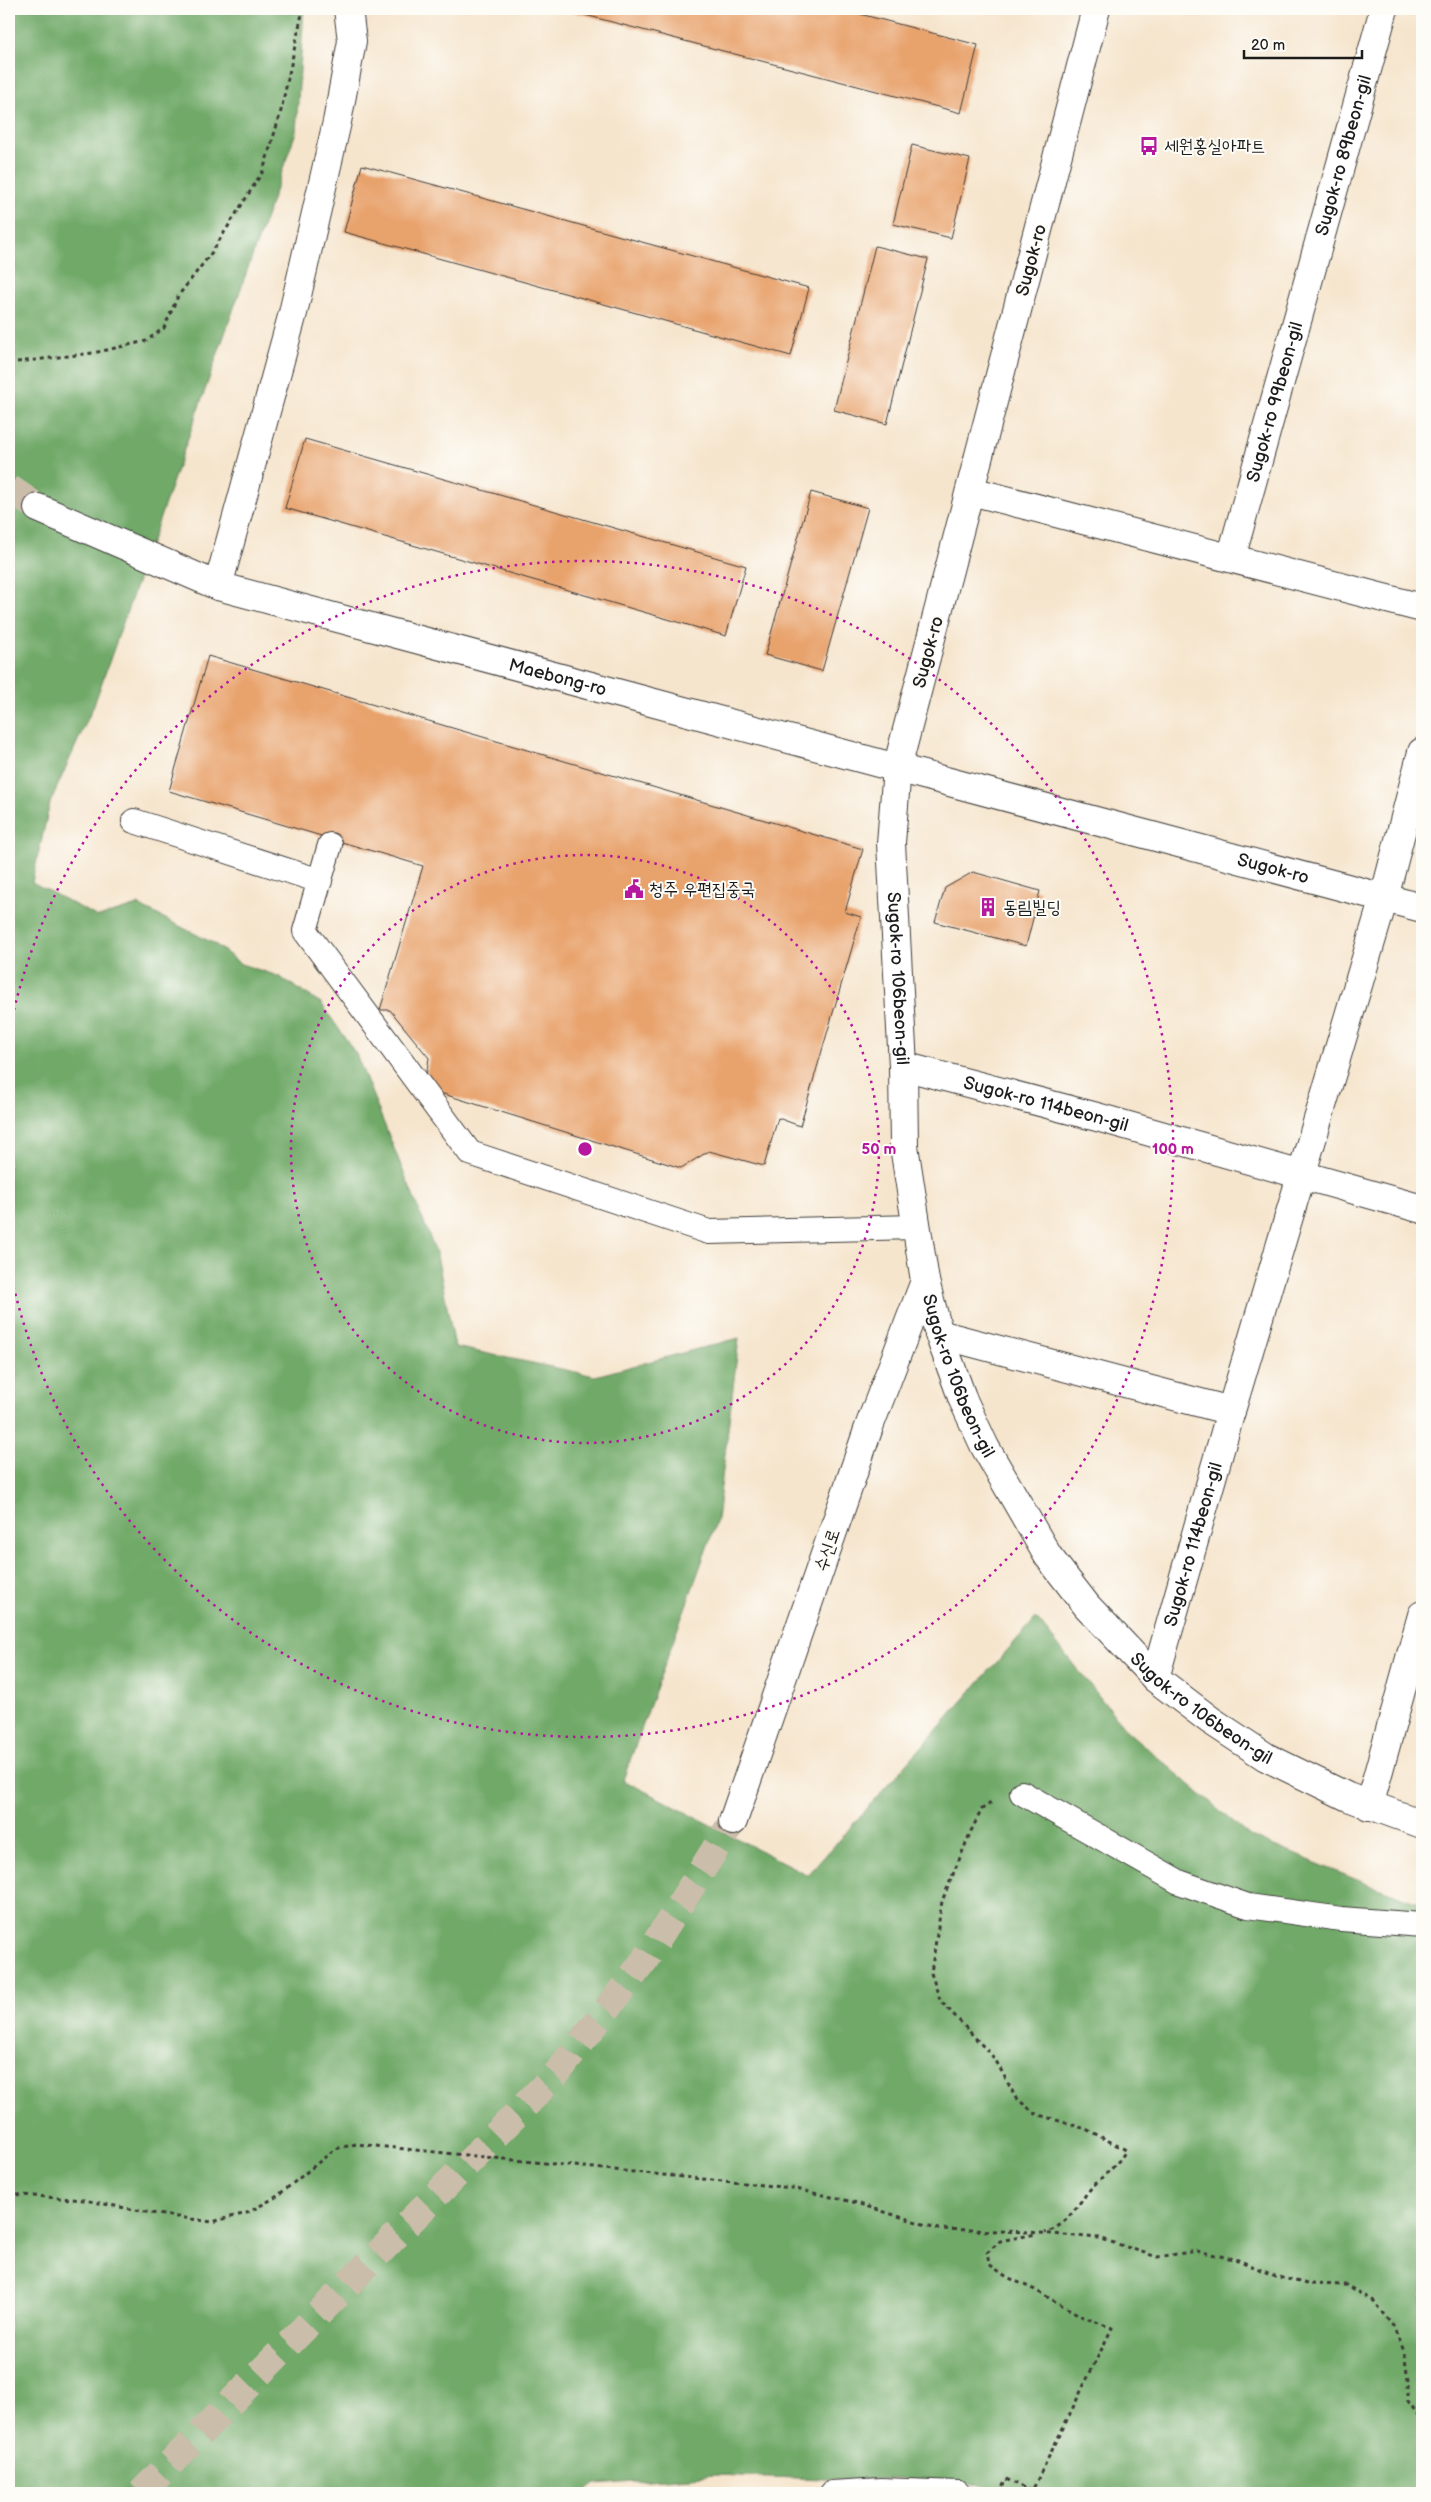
<svg xmlns="http://www.w3.org/2000/svg" width="1431" height="2502" viewBox="0 0 1431 2502" font-family="'Balsamiq Sans','Poor Story',sans-serif">
  <style>
    .forest { fill: #6fa968; stroke: #466242 }
    .building { fill: #e8a26c }
    .lines { fill: none; stroke-linecap: round; stroke-linejoin: round }
    .minor-tunnel { stroke: #cabdaa; stroke-width: 28; stroke-dasharray: 28 14; stroke-linecap: butt }
    .tertiary-tunnel { stroke: #cabdaa; stroke-width: 28; stroke-dasharray: 28 14; stroke-linecap: butt }
    .service-casing { stroke: #3d3a37; stroke-width: 26 }
    .minor-casing { stroke: #3d3a37; stroke-width: 30 }
    .tertiary-casing { stroke: #3d3a37; stroke-width: 30 }
    .path { stroke: #3d3a37; stroke-width: 3; stroke-dasharray: 4 4; stroke-linecap: butt }
    .service { stroke: #fff; stroke-width: 24 }
    .minor { stroke: #fff; stroke-width: 28 }
    .tertiary { stroke: #fff; stroke-width: 28 }
    .ring { fill: none; stroke: #b5179e; stroke-width: 2.5; stroke-dasharray: 2.5 5 }
    .labels { text-anchor: middle; stroke-width: 4; stroke-linejoin: round; paint-order: stroke }
    .poi-label { font-size: 18px; fill: #1c1c1c; stroke: #fdfcf7; text-anchor: start }
    .street-label { font-size: 18px; fill: #1c1c1c; stroke: #fdfcf7 }
    .centre { fill: #b5179e; stroke: #fdfcf7; stroke-width: 2.5 }
    .ring-label { font-size: 15px; text-anchor: middle; font-weight: bold; fill: #b5179e; stroke: #fdfcf7; stroke-width: 4; stroke-linejoin: round; paint-order: stroke }
  </style>
  <rect width="100%" height="100%" fill="#fdfcf7"/>
  <filter id="ink" filterUnits="userSpaceOnUse"><feTurbulence type="fractalNoise" baseFrequency=".02" numOctaves="2"/><feDisplacementMap in="SourceGraphic" scale="10" xChannelSelector="R" yChannelSelector="G"/><feConvolveMatrix kernelMatrix="1 2 1 2 8 2 1 2 1" color-interpolation-filters="sRGB"/></filter>
  <filter id="wash" filterUnits="userSpaceOnUse"><feTurbulence type="fractalNoise" baseFrequency=".0096" numOctaves="4" result="noise"/><feDisplacementMap in="SourceGraphic" scale="20" xChannelSelector="R" yChannelSelector="G"/><feGaussianBlur stdDeviation="1.12" result="paint"/><feColorMatrix in="noise" values="0 0 0 0 0 0 0 0 0 0 0 0 0 0 0 0 0 1.4 0 .05"/><feComposite in="paint" operator="in"/></filter>
  <g filter="url(#wash)">
    <rect width="100%" height="100%" fill="#f6e5cd"/>
    <!-- forest -->
    <path class="forest" d="M9,9H304L296,132L94,705L50,803L32,882L98,917L138,905L215,944L241,964L278,976L321,1003L356,1054L437,1255L455,1347L595,1376L739,1338L717,1520L623,1780L808,1875L1036,1618L1127,1731L1250,1836L1372,1886L1422,1904V2493H998L985,2485L895,2479H823L715,2475L596,2484L583,2493H9Z"/>
    <g id="blocks">
      <!-- building -->
      <path class="building" d="M562,9H841L978,45L961,113Z
        M912,145L970,159L951,238L893,224Z
        M362,165L809,288L791,356L344,232Z
        M875,246L928,259L887,424L834,410Z
        M305,439L746,566L726,636L285,508Z
        M811,492L868,508L822,671L765,655Z
        M208,656L863,849L845,912L861,917L800,1126L778,1118L764,1166L709,1151L681,1168L424,1088L429,1058L390,1010H380L423,866L169,791Z
        M973,872L1040,891L1026,946L935,922L945,888Z"/>
    </g>
  </g>
  <g filter="url(#ink)">
    <use href="#blocks" fill-opacity="0" stroke="#3d3a37" stroke-width="1"/>
    <g class="lines">
      <!-- minor-tunnel -->
      <path class="minor-tunnel" d="M9,488L38,508"/>
      <!-- tertiary-tunnel -->
      <path class="tertiary-tunnel" d="M141,2493L558,2072L644,1961L733,1821"/>
      <!-- service casing -->
      <g class="service-casing">
        <path id="service" d="M134,821L320,881
          M330,845L305,931L470,1153L709,1232L917,1227
          M1022,1793L1179,1882L1248,1906L1341,1919L1422,1925
          M832,2493L881,2490L958,2493"/>
      </g>
      <!-- minor casing -->
      <g class="minor-casing">
        <g id="minor">
          <path d="M971,491L1422,608"/>
          <path id="s1" d="M38,508L218,586L897,768L891,843L903,1066L904,1146L925,1281L939,1334L963,1400L985,1447L1048,1556L1087,1606L1155,1678L1210,1720L1266,1757L1348,1797L1422,1824"/>
          <path id="s2" d="M1231,558L1384,9"/>
          <path d="M218,586L293,313L337,122L352,41L348,9"/>
          <path id="s3" d="M903,1066L1097,1117L1422,1209"/>
          <path d="M939,1334L1231,1411"/>
          <path id="s4" d="M1155,1678L1231,1411L1384,898L1422,752"/>
          <path d="M1369,1806L1422,1615"/>
        </g>
      </g>
      <!-- tertiary casing -->
      <g class="tertiary-casing">
        <g id="tertiary">
          <path id="s5" d="M1096,9L897,768L1422,908"/>
          <path d="M733,1821L869,1427L925,1281"/>
        </g>
      </g>
      <!-- path -->
      <path class="path" d="M9,363L93,353L146,341L164,328L178,296L212,252L263,171L280,115L303,9
        M991,1803L982,1809L971,1831L942,1901L931,1973L940,2000L995,2059L1016,2098L1036,2114L1086,2129L1126,2150C1118,2165 1106,2173 1094,2185C1077,2203 1070,2224 1045,2233
        M9,2194L84,2200L157,2214L212,2222L247,2213L276,2197L335,2149L356,2144L792,2188L853,2202L939,2229L1028,2232L1099,2238L1157,2257L1197,2251L1238,2260L1275,2276L1307,2284L1346,2285L1373,2301L1393,2326L1404,2351L1408,2381V2402L1422,2422
        M999,2493L1006,2479L1032,2491L1112,2328L1083,2317L1035,2290L1007,2277L989,2264L987,2253L1000,2241L1036,2234"/>
      <!-- service -->
      <use href="#service" class="service"/>
      <!-- minor -->
      <use href="#minor" class="minor"/>
      <!-- tertiary -->
      <use href="#tertiary" class="tertiary"/>
    </g>
  </g>
  <!-- distance rings -->
  <g class="ring">
    <circle cx="585" cy="1149" r="294"/>
    <path d="M9 1032A588 588 0 1 1 9 1266"/>
  </g>
  <!-- icons -->
  <defs>
    <g id="bus-bare" transform="scale(1.5)"><path d="M-5-6H5V4H4V6H2V4H-2V6H-4V4H-5ZM-3.5-4V0h7V-4ZM-3.5 1.2v1.5H-2V1.2ZM2 1.2v1.5H3.5V1.2Z" fill="#b5179e" stroke="#fdfcf7" stroke-width="2.5" paint-order="stroke"/></g>
    <g id="civic-bare" transform="scale(1.5)"><path d="M-.6-6.5H3V-4.5H.6V-3L4-1V1h2V6H-6V1h2V-1L-.6-3ZM-1.2 2.5V6h2.4V2.5Z" fill="#b5179e" stroke="#fdfcf7" stroke-width="2.5" paint-order="stroke"/></g>
    <g id="building-bare" transform="scale(1.5)"><path d="M-4-6H4V6H1V3H-1V6H-4ZM-2.5-4.3h1.7v1.8h-1.7ZM.8-4.3h1.7v1.8H.8ZM-2.5-1h1.7V.8h-1.7ZM.8-1h1.7V.8H.8Z" fill="#b5179e" stroke="#fdfcf7" stroke-width="2.5" paint-order="stroke"/></g>
  </defs>
  <g fill-rule="evenodd">
    <use href="#bus-bare" x="1149" y="146"/>
    <use href="#civic-bare" x="634" y="889"/>
    <use href="#building-bare" x="988" y="907"/>
  </g>
  <g class="labels">
    <!-- poi labels -->
    <g class="poi-label">
      <text x="1164" y="152">세원홍실아파트</text>
      <text x="649" y="895">청주 우편집중국</text>
      <text x="1003" y="913">동림빌딩</text>
    </g>
    <!-- street labels -->
    <g class="street-label">
      <text dy="6" stroke="none"><textPath href="#s2" startOffset="418">Sugok-ro 89beon-gil</textPath></text>
      <text transform="translate(1031 260) rotate(-75)" y="6">Sugok-ro</text>
      <text dy="6" stroke="none"><textPath href="#s2" startOffset="162">Sugok-ro 99beon-gil</textPath></text>
      <text transform="translate(928 652) rotate(-75)" y="6">Sugok-ro</text>
      <text dy="6" stroke="none"><textPath href="#s1" startOffset="548">Maebong-ro</textPath></text>
      <text dy="6" stroke="none"><textPath href="#s5" startOffset="1174">Sugok-ro</textPath></text>
      <text dy="6" stroke="none"><textPath href="#s1" startOffset="1110">Sugok-ro 106beon-gil</textPath></text>
      <text dy="6" stroke="none"><textPath href="#s3" startOffset="148">Sugok-ro 114beon-gil</textPath></text>
      <text dy="6" stroke="none"><textPath href="#s1" startOffset="1515">Sugok-ro 106beon-gil</textPath></text>
      <text dy="6" stroke="none"><textPath href="#s4" startOffset="139">Sugok-ro 114beon-gil</textPath></text>
      <text transform="translate(827 1550) rotate(-71)" y="6">수신로</text>
      <text dy="6" stroke="none"><textPath href="#s1" startOffset="1935">Sugok-ro 106beon-gil</textPath></text>
    </g>
  </g>
  <circle cx="585" cy="1149" r="8" class="centre"/>
  <g class="ring-label">
    <text x="879" y="1154">50 m</text>
    <text x="1173" y="1154">100 m</text>
  </g>
  <!-- margin -->
  <rect width="1431" height="2502" fill="none" stroke="#fdfcf7" stroke-width="30"/>
  <!-- scale -->
  <path d="M1244 50v8h118v-8" fill="none" stroke="#1c1c1c" stroke-width="2.5"/>
  <text x="1251" y="50" font-size="15" fill="#1c1c1c" stroke="#fdfcf7" stroke-width="4" paint-order="stroke">20 m</text>
</svg>
